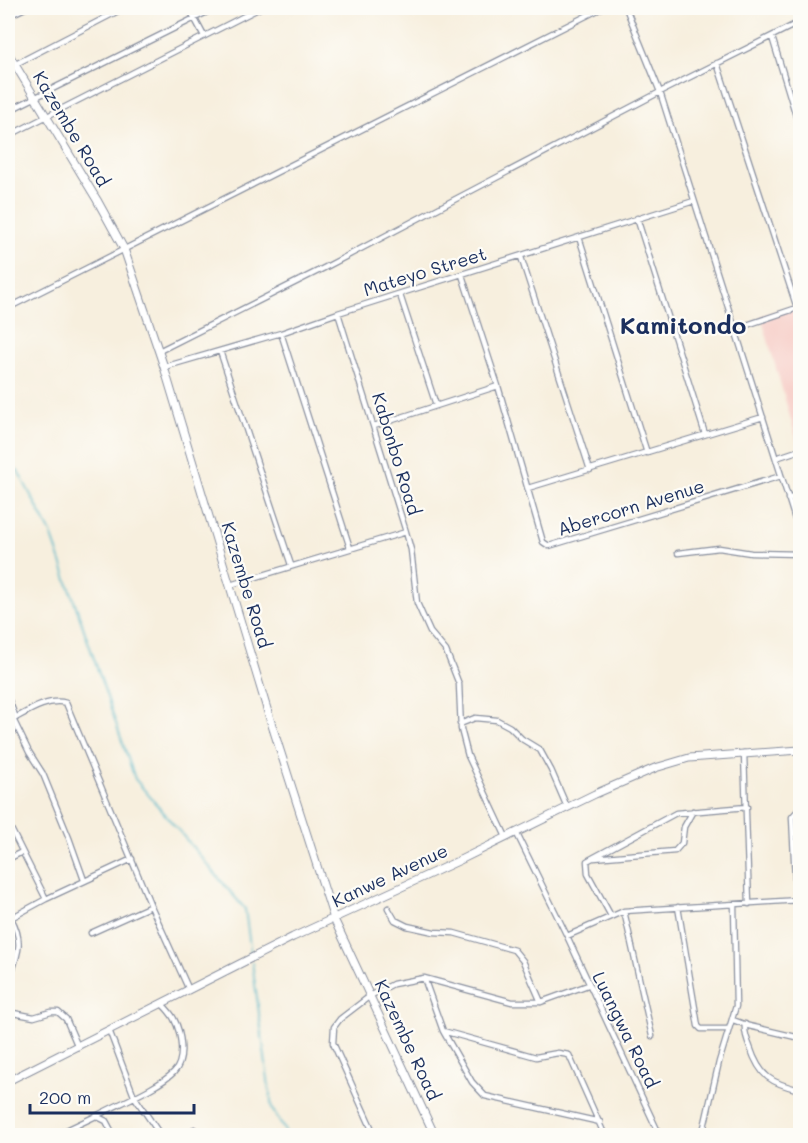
<svg xmlns="http://www.w3.org/2000/svg" width="808" height="1143" viewBox="0 0 808 1143" font-family="Mali,sans-serif">
  <style>
    .built { fill: #f7d0ca }
    .lines { fill: none; stroke-linecap: round; stroke-linejoin: round }
    .stream { stroke: #49b3c7; stroke-width: 1.5 }
    .street-casing { stroke: #898f9e; stroke-width: 7 }
    .secondary-casing { stroke: #898f9e; stroke-width: 9 }
    .street { stroke: #fff; stroke-width: 4.5 }
    .secondary { stroke: #fff; stroke-width: 7 }
    .labels { text-anchor: middle; stroke-width: 4.5; stroke-linejoin: round; paint-order: stroke }
    .street-label { font-size: 18px; fill: #1b2f5e; stroke: #fdfcf7 }
    .district-label { font-size: 24px; font-weight: bold; fill: #1b2f5e; stroke: #fdfcf7 }
  </style>
  <rect width="100%" height="100%" fill="#fdfcf7"/>
  <filter id="ink" filterUnits="userSpaceOnUse"><feTurbulence type="fractalNoise" baseFrequency=".0167" numOctaves="2"/><feDisplacementMap in="SourceGraphic" scale="12" xChannelSelector="R" yChannelSelector="G"/><feConvolveMatrix kernelMatrix="1 2 1 2 8 2 1 2 1" color-interpolation-filters="sRGB"/></filter>
  <filter id="wash" filterUnits="userSpaceOnUse"><feTurbulence type="fractalNoise" baseFrequency=".008" numOctaves="4" result="noise"/><feDisplacementMap in="SourceGraphic" scale="24" xChannelSelector="R" yChannelSelector="G"/><feGaussianBlur stdDeviation="1.35" result="paint"/><feColorMatrix in="noise" values="0 0 0 0 0 0 0 0 0 0 0 0 0 0 0 0 0 1.4 0 .05"/><feComposite in="paint" operator="in"/></filter>
  <g filter="url(#wash)">
    <rect width="100%" height="100%" fill="#f7efde"/>
    <!-- built -->
    <path class="built" d="M800,304V443L798,444L761,316Z"/>
    <g class="lines">
      <!-- stream -->
      <path class="stream" d="M8,470L18,471L51,533L135,779L245,909L251,954
        M252,962L272,1109L288,1136"/>
    </g>
  </g>
  <g filter="url(#ink)">
    <g class="lines">
      <!-- street casing -->
      <g class="street-casing">
        <path id="street" d="M189,8L204,36
          M626,8L660,92L800,535
          M8,16L25,8
          M772,37L800,129
          M717,63L797,308
          M8,68L124,8
          M8,111L215,8
          M8,136L260,8
          M637,218L705,434
          M579,237L647,453
          M521,257L590,470
          M400,295L436,405
          M8,308L602,8
          M735,329L800,307
          M281,333L350,548
          M159,351L324,268L660,92L800,22
          M220,351L291,565
          M164,367L281,333L338,313L694,201
          M498,386L543,542L549,546L781,476
          M374,426L498,386L462,275
          M776,458L800,450
          M528,488L763,417
          M788,499L800,495
          M406,532L411,550L417,603L430,632L446,651L459,684L461,729L468,756L506,837
          M678,553L719,548L751,553L800,554
          M230,585L406,532L338,313
          M8,698L16,718
          M13,719L29,752L43,774L69,838L84,880
          M8,722C24,714 47,697 66,703L151,906L189,990
          M460,724L475,718L497,720L510,727L522,739L540,750L551,770L567,807
          M744,753L749,904
          M8,823L46,899L11,918C25,944 17,956 8,982
          M516,832L567,936L624,911L800,900
          M594,858L675,851L682,843L684,827L693,811
          M8,859L22,852
          M46,899L132,859
          M796,900L792,817L800,808
          M678,907L698,1026L701,1029H729
          M388,908L395,920L407,926L434,932L454,933L514,950L523,961L541,1002
          M624,911L652,1036
          M611,916L588,874L587,861L676,813L747,807
          M91,933L151,906
          M567,936L660,1136
          M424,978L512,1002H541L588,985
          M8,1012L34,1017L51,1012H58L66,1019L78,1047
          M733,1020L749,1026L800,1038
          M745,1024C744,1032 747,1040 750,1047C760,1077 771,1083 800,1090
          M109,1030L134,1096L161,1136
          M443,1031L472,1082L485,1096L600,1122
          M96,1116C116,1105 160,1087 174,1072C186,1060 181,1032 174,1019C171,1013 166,1008 162,1004
          M194,1129L196,1136
          M54,1136L96,1116L106,1121L114,1136
          M375,1136L333,1043L334,1027L340,1019L370,996L393,984L424,978L443,1031L536,1057L558,1053L569,1055L605,1136
          M702,1136L719,1062L736,1006L734,905"/>
      </g>
      <!-- secondary casing -->
      <g class="secondary-casing">
        <path id="secondary" d="M8,53L97,200L124,249L164,367L270,719L334,919L435,1136
          M8,1081L293,937L458,861L595,794L655,768L689,758L800,750"/>
      </g>
      <!-- street -->
      <use href="#street" class="street"/>
      <!-- secondary -->
      <use href="#secondary" class="secondary"/>
    </g>
  </g>
  <g class="labels">
    <!-- street labels -->
    <g class="street-label">
      <text transform="translate(71 129) rotate(59)" y="6">Kazembe Road</text>
      <text transform="translate(425 272) rotate(-17)" y="6">Mateyo Street</text>
      <text transform="translate(396 454) rotate(73)" y="6">Kabonbo Road</text>
      <text transform="translate(631 508) rotate(-17)" y="6">Abercorn Avenue</text>
      <text transform="translate(246 585) rotate(73)" y="6">Kazembe Road</text>
      <text transform="translate(390 876) rotate(-25)" y="6">Kanwe Avenue</text>
      <text transform="translate(625 1030) rotate(64)" y="6">Luangwa Road</text>
      <text transform="translate(407 1040) rotate(65)" y="6">Kazembe Road</text>
    </g>
    <!-- district labels -->
    <g class="district-label">
      <text x="683" y="334">Kamitondo</text>
    </g>
  </g>
  <!-- margin -->
  <rect width="808" height="1143" fill="none" stroke="#fdfcf7" stroke-width="30"/>
  <!-- scale -->
  <path d="M30 1104v9h164v-9" fill="none" stroke="#1b2f5e" stroke-width="3"/>
  <text x="39" y="1104" font-size="18" fill="#1b2f5e" stroke="#fdfcf7" stroke-width="4.5" paint-order="stroke">200 m</text>
</svg>
